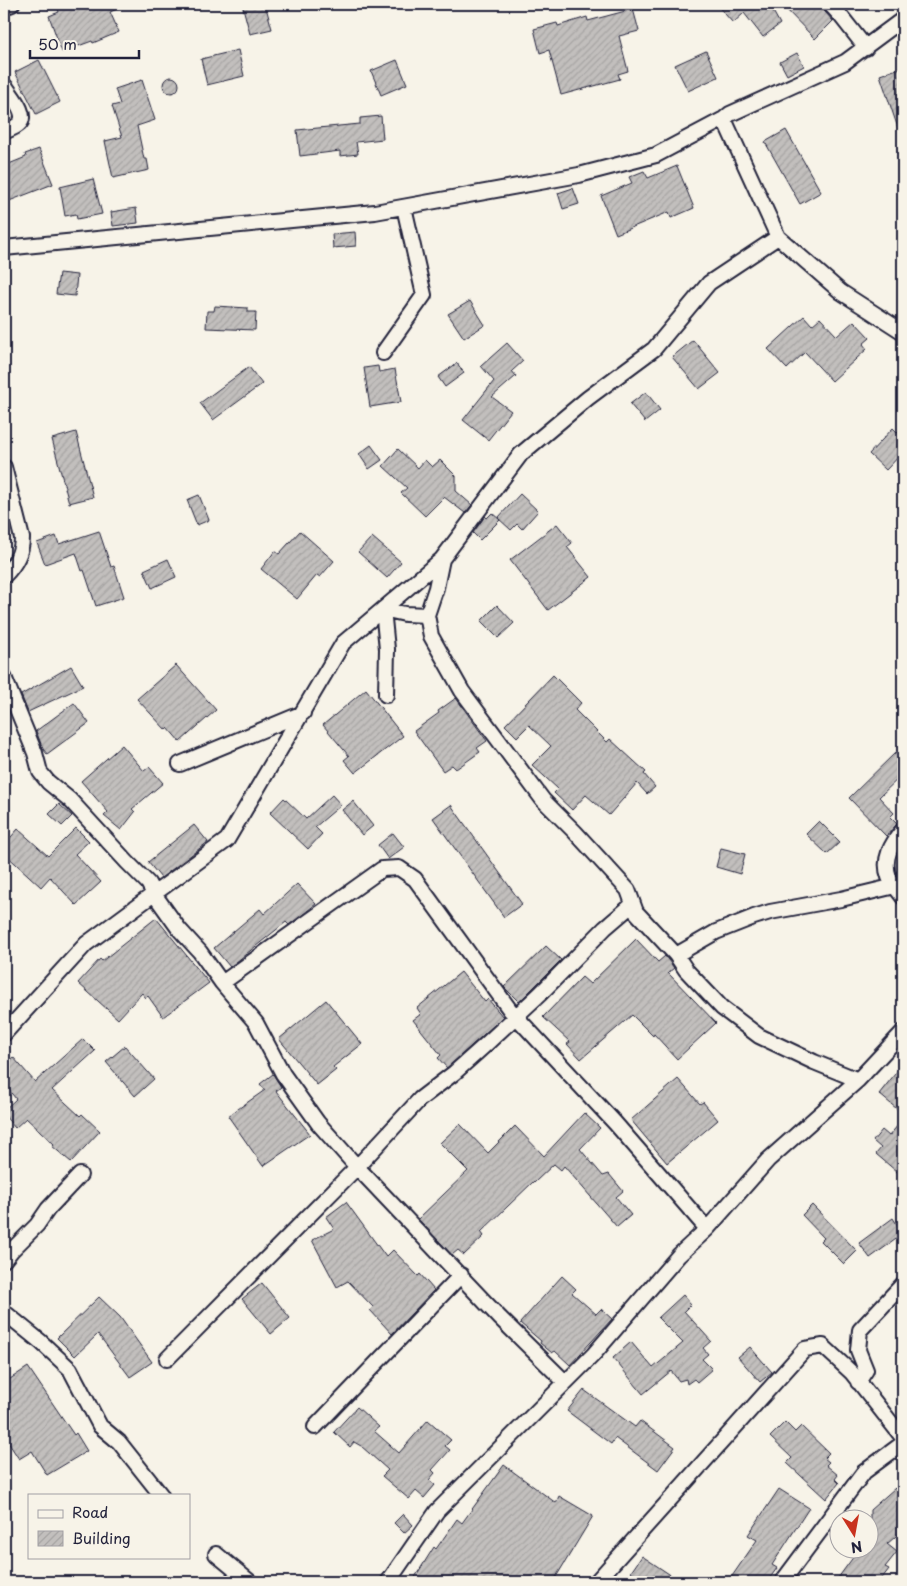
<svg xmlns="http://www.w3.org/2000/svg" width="907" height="1586" viewBox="0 0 907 1586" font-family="'Playpen Sans',sans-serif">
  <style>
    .building { fill: url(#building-hatch); stroke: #22223b }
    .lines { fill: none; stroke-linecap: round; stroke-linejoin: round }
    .street-casing { stroke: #22223b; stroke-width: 18 }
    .street { stroke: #f7f3e8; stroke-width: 14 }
  </style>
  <defs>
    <pattern id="building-hatch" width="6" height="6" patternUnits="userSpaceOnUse" patternTransform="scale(1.25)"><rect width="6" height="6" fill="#c2bfbd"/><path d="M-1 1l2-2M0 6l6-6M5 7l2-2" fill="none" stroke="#a6a4a3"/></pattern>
  </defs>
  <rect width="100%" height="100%" fill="#f7f3e8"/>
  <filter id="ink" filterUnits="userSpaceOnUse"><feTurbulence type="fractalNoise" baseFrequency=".02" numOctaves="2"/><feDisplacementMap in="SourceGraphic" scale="10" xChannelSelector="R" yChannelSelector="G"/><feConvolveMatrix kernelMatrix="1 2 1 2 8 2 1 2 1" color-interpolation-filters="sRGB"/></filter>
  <g filter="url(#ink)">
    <!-- building -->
    <path class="building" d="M73,4H129L110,12L119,32L93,43L92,41L62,52L49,16L59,12L58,9Z
      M242,4H265L272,29L250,34Z
      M716,4H769L780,24L763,37L744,13L733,23Z
      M781,4H818L833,21L815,39Z
      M633,9L639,31L619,36L628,71L618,74L620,79L561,95L549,50L540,53L534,29L557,23L558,26L587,17L588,21Z
      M238,50L244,76L207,85L201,59Z
      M706,51L718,77L688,91L675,65Z
      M797,53L804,66L787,75L780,62Z
      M39,60L60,102L36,114L15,72Z
      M397,60L407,84L381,95L371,71Z
      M903,67V137H901L880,75Z
      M163 85a8 8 0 1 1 16 0a8 8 0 1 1-16 0Z
      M142,80L155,120L137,126L144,159H147L149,170L113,178L105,141L122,137L112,106L120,104L115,89Z
      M381,116L383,139L356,142L358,154L340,156V151L300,156L297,130L360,124V118Z
      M786,130L821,192L800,204L765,142Z
      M39,149L53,184L4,203V166L26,157L25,154Z
      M677,166L694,208L671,218L669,212L616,234L601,196L632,183L629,177L644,171L648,178Z
      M93,179L102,214L77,219L76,214L65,216L60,187Z
      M573,188L579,204L563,209L558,193Z
      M136,208L138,223L113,226L111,212Z
      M355,232L356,246L333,248L332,234Z
      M59,273L77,275L75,296L56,294Z
      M470,301L485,325L464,338L448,314Z
      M215,306L248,308V312H256L255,330L206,328L207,311H214Z
      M804,316L812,325L820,318L837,336L854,321L870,338L863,344L867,349L832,381L805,352L787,369L768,349Z
      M693,340L720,373L699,389L672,357Z
      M507,343L523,361L512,371L516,376L492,397L511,411L488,440L463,420L494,381L481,366Z
      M457,363L464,373L445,387L438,377Z
      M378,366L379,372L395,369L401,402L370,407L364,368Z
      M249,367L262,384L213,420L200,403Z
      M646,392L660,410L645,422L630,404Z
      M893,428L903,438V452L886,470L869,454Z
      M76,432L93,497L69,503L52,439Z
      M371,445L382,460L369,469L359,454Z
      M398,449L418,468L425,460L432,467L440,460L456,476V491L472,505L465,513L444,497L425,516L401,493L407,488L383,466Z
      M520,494L538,511L522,529L517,524L511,530L498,518Z
      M199,495L209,520L197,525L187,500Z
      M492,513L500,520L480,540L473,533L485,516L487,518Z
      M557,524L572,543L567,547L591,577L548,610L510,560Z
      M99,531L111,567L114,566L124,597L96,606L84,570L82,571L76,553L45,564L37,543L56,536L59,544Z
      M300,531L334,561L320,577L317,575L297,599L261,569L275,551L279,554Z
      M372,537L401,562L387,578L358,552Z
      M168,559L176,577L152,588L144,570Z
      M497,605L514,623L498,638L481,621Z
      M176,665L216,710L180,742L168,728L166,730L137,699Z
      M71,666L83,686L28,712L21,695Z
      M553,675L581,703L575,710L607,742L610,739L646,772L644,774L655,787L647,794L637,783L609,815L586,795L572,810L554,793L558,789L532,765L551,746L529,725L517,737L505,725Z
      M366,689L403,736L355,773L344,760L349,756L323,725Z
      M456,698L487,741L477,748L480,752L456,769L452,765L443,771L414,731L439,713L438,711Z
      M74,703L89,723L47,754L43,749L36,731Z
      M122,745L144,771L149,767L163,783L132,809L135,812L121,830L104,816L108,812L81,781Z
      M896,752L903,759V774L879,797L894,813L890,817L897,824L886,836L849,798Z
      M332,795L341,805L315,827L322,834L308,849L270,813L284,798L306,819Z
      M353,801L373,826L362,835L342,810Z
      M59,804L72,816L62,826L49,814Z
      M451,805L522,904L504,917L433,818Z
      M819,821L840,842L827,854L806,834Z
      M194,825L208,842L161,878L148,862Z
      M76,828L89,841L75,854L101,882L76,905L50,877L41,887L4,853V845L18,829L48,856Z
      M393,833L404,847L388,859L378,845Z
      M721,848L745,854L740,874L716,867Z
      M297,884L316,904L289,925L286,922L230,967L214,948L260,909L264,914Z
      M156,918L209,983L163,1017L148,996L146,998L142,993L118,1019L78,983L100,959L102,961Z
      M636,939L658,962L665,956L674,968L668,973L716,1023L677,1059L654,1034L653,1036L632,1015L581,1059L567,1044L570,1042L543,1017L582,977L590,984Z
      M546,946L561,960L519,1002L504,987Z
      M461,972L485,1002L488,999L503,1017L447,1068L438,1058L441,1055L413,1020L421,1014L417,1008Z
      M326,1000L362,1044L333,1067L336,1070L317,1085L279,1039Z
      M83,1039L95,1051L52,1090L80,1116L82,1114L100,1131L71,1162L52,1146L54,1144L26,1118L15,1128L4,1115V1110L16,1099L4,1084V1065L13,1057L35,1082Z
      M125,1046L154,1079L135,1096L106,1062Z
      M903,1064V1114L879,1094Z
      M273,1074L281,1087L276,1091L310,1134L263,1166L228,1116L265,1090L260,1084Z
      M678,1079L700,1104L703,1102L718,1120L667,1163L631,1120Z
      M584,1113L600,1128L580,1149L603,1176L609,1174L623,1191L616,1197L631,1215L617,1227L564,1166L561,1170L554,1164L535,1182L534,1181L481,1232L484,1236L464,1255L458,1250L452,1255L418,1219L468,1171L440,1143L460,1124L488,1153L515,1126L544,1156Z
      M903,1119V1177L876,1154L881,1148L873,1141L882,1130L889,1136Z
      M346,1202L386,1257L393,1250L418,1276L420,1274L434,1290L392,1334L370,1310L373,1307L348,1281L337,1287L312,1240L334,1229L326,1217Z
      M812,1205L857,1251L844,1264L821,1241L824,1238L802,1215Z
      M893,1218L903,1234L870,1258L859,1243Z
      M562,1276L576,1289L572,1293L596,1314L601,1309L612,1319L570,1365L555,1351L552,1353L540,1343L541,1341L520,1323Z
      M262,1283L290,1318L271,1334L242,1299Z
      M683,1295L691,1304L684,1311L711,1341L703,1348L708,1354L702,1359L712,1369L697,1382L694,1379L687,1384L686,1379L679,1381L671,1371L643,1394L613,1358L631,1342L653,1368L683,1343L658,1318Z
      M99,1297L120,1317L152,1362L130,1377L98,1334L75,1356L57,1338Z
      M750,1347L772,1372L760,1382L738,1357Z
      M28,1367L74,1435L76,1433L87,1451L47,1475L32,1451L19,1459L4,1436V1383Z
      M584,1390L635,1427L640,1421L675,1447L658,1470L615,1438L611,1444L567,1411Z
      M357,1407L379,1427L374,1431L399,1453L428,1420L451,1440L445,1446L450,1450L432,1470L435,1473L429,1480L435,1485L424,1498L416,1491L409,1499L382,1476L388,1470L361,1446L354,1442L350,1447L334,1432Z
      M785,1422L795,1432L801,1426L829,1453L824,1458L829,1462L826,1465L838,1475L835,1479L839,1483L826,1499L787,1463L792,1458L770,1437Z
      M504,1465L556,1503L559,1496L593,1516L553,1582H412L434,1547L436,1549L457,1519L462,1523Z
      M895,1488L903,1498V1530L887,1544L897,1552L885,1567L889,1569L879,1582H835L860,1548H870V1510Z
      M779,1489L809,1508L772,1565L777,1568L767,1582H728L757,1540L748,1535Z
      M403,1514L413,1525L404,1533L394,1523Z
      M642,1556L681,1582H646L631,1572Z"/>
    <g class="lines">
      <!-- street casing -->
      <g class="street-casing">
        <path id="street" d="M830,4L840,15L866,48
          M4,7L12,4
          M724,119L778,237L841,292L903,332
          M4,132C8,130 15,128 19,124C29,115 11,95 6,87
          M4,248L375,212L579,175L656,155L724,119L730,114L845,62L903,19
          M383,353L424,295L404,207
          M4,467L22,538C22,553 15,565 4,576
          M383,609L405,614L427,615L436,588L442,559
          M383,609L387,649L386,695
          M427,615L431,636L462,691L543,800L575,832L628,890L636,912L676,955L686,970L722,1008L759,1036L814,1062L858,1080
          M4,677L35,753L40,772L48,782L70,800L127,862L148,883L154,894L179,929L200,952L222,983L256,1023L283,1074L318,1123L357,1167L500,1318L565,1382
          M180,764L303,713
          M903,830C892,843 882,859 889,877C892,884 899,891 903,897
          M676,955L716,932L754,917L770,912L841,899L895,886
          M222,983L382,869L399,868L415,879L510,1010L615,1123L707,1229
          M4,1034L86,944L227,840L343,643L442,559L521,454L588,398L654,349L709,283L778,237
          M4,1260L12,1250L37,1225L48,1209L80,1175
          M4,1312L41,1342L70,1369L100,1426L119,1442L161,1495
          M167,1359L357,1167L420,1099L454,1073L483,1047L540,994L605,928L633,904
          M858,1382L866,1370L858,1350L860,1330L903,1284
          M315,1427L461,1275
          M216,1554L250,1582
          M388,1582L437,1511L593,1355L679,1255L707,1229L768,1160L858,1080L903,1032
          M596,1582L805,1349L823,1346L852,1373L903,1438
          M782,1582L864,1472L903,1443"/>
      </g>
      <!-- street -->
      <use href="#street" class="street"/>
    </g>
  </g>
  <!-- margin -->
  <rect width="907" height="1586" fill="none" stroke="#f7f3e8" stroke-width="20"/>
  <rect x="10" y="10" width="887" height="1566" fill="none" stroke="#22223b" stroke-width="2" filter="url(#ink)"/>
  <!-- legend -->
  <rect x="28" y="1494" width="162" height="65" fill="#f7f3e8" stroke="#a29fa3"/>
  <rect x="38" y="1510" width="25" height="8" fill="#f7f3e8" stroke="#a29fa3"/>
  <text x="72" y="1518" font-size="15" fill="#22223b">Road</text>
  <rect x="38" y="1531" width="25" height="15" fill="url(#building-hatch)" stroke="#a29fa3"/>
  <text x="72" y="1544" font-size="15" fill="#22223b">Building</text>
  <!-- north arrow -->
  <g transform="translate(854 1534) rotate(169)"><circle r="24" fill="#f7f3e8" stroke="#a29fa3"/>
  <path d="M0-4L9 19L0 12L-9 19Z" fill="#c8321e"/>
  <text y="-8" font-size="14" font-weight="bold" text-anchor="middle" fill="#22223b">N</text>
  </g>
  <!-- scale -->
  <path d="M30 50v8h109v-8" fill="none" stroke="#22223b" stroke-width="2.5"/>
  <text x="38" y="50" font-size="15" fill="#22223b" stroke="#f7f3e8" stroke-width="4" paint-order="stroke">50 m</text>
</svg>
